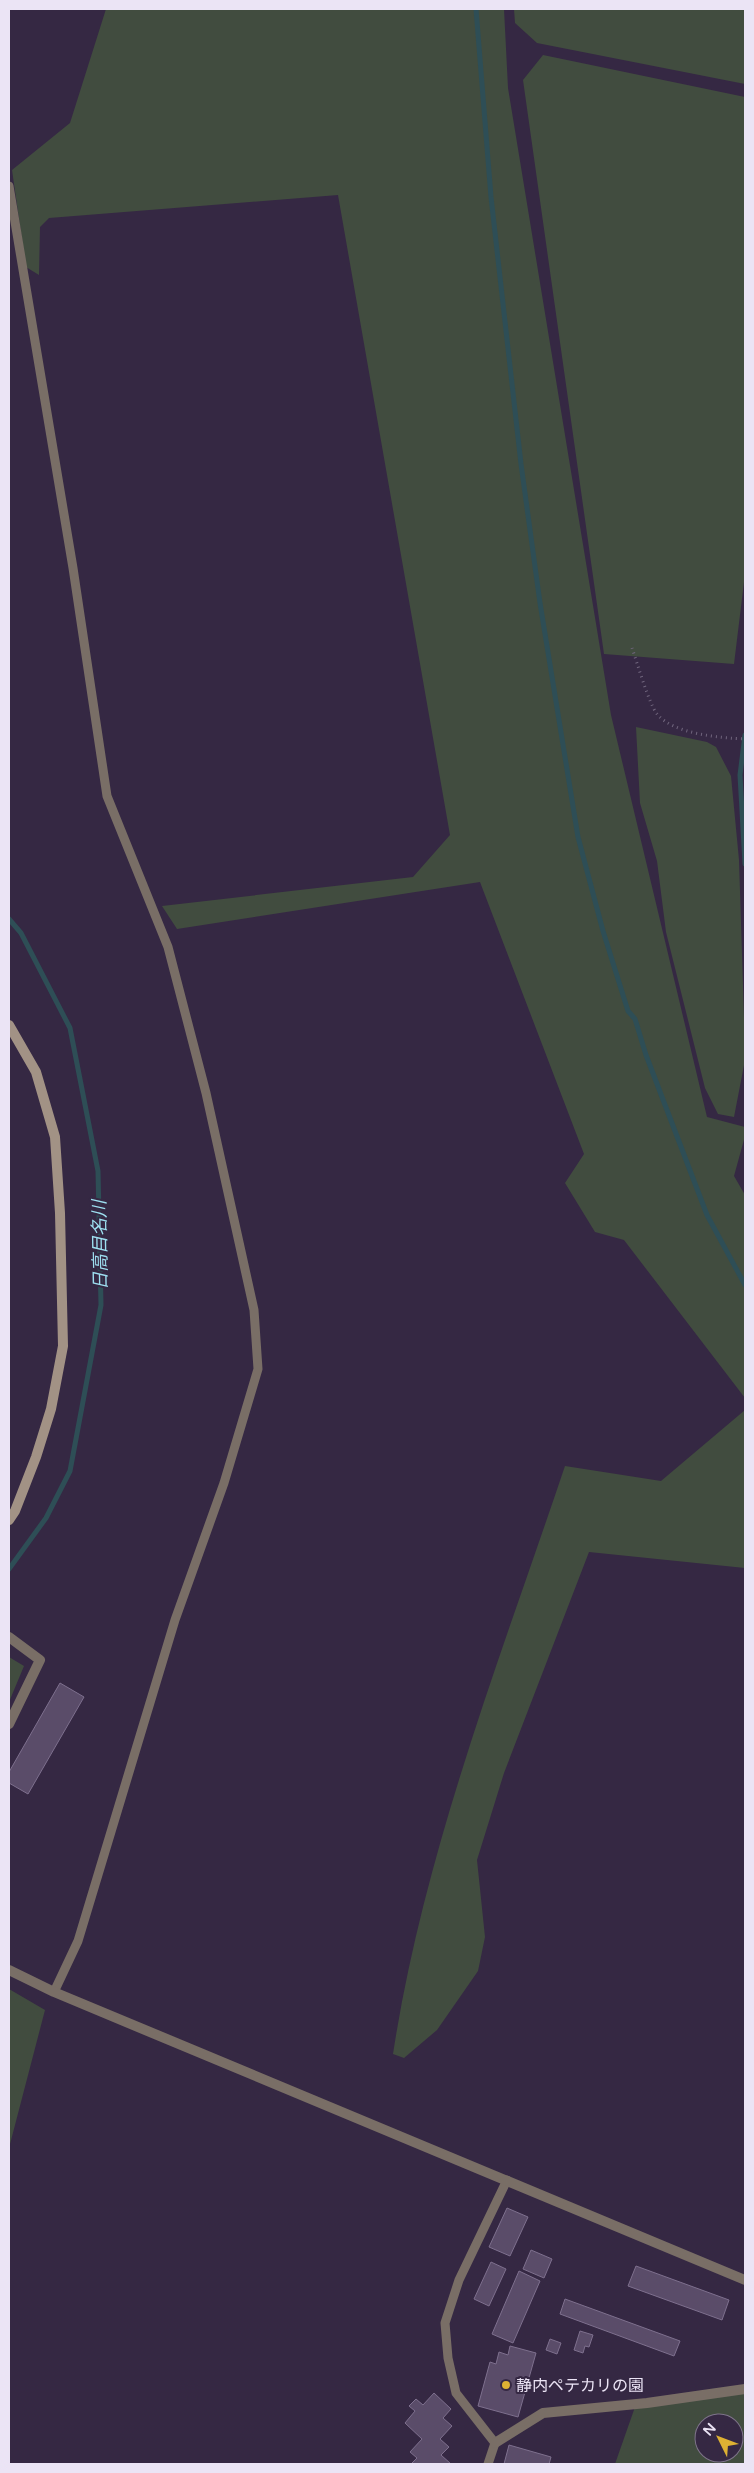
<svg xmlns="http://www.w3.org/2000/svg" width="754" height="2473" viewBox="0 0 754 2473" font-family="'Varela Round','Noto Sans JP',sans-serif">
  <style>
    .green { fill: #414c3f; fill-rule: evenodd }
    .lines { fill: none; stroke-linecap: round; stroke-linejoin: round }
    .stream { stroke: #2e4e56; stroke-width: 5 }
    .building { fill: #5a4c69; stroke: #7e708e }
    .path { stroke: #70657d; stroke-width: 3; stroke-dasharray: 1 4; stroke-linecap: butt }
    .lane { stroke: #796e66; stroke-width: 9 }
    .street { stroke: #796e66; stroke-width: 10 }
    .secondary { stroke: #a29285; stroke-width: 10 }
    .poi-dot { fill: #ddb133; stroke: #352843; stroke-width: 2 }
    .labels { text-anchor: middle; stroke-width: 4; stroke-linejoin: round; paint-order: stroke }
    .poi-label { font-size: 16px; fill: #ebe4f5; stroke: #352843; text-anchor: start }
    .water-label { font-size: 18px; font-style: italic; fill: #9ddff0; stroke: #352843 }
  </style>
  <rect width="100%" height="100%" fill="#352843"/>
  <!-- green -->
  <path class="green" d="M106,9H504L508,88L611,715L707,1117L745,1127V1136L734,1176L745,1195V1398L624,1240L595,1232L565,1183L584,1154L480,882L177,929L162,906L413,877L450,835L338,195L49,218L40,227L39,275L26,267L12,170L70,123Z
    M514,9H745V84L537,43L515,23Z
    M543,55L745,97V574L734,664L604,654L523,80Z
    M636,727L707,742L716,747L731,776L739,860L745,1048V1060L734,1117L718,1114L705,1088L666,932L657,861L640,803Z
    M745,1410V1568L589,1552L504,1773L477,1860L485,1937L478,1971L437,2030L404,2058L393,2054C424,1852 500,1659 565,1466L661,1481Z
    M9,1657L24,1666L9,1702Z
    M9,1989L45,2010L9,2148Z
    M745,2391V2464H615L635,2407ZM704,2423H734V2453H704Z"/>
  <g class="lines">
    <!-- stream -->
    <path class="stream" d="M476,9L491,197L521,464L540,603L578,837L603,931L628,1011L635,1019L646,1055L707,1215L745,1285
      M745,735L740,775L745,864
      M9,919L21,933L70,1028L98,1171L101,1305L70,1471L46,1518L9,1569"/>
  </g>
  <!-- building -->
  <path class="building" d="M60,1683L84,1697L28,1794L9,1783V1772Z
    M507,2208L528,2217L510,2256L489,2247Z
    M531,2250L552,2259L544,2278L523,2269Z
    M491,2262L506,2269L489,2306L474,2299Z
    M636,2266L729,2300L722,2320L628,2286Z
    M519,2271L540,2281L513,2343L492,2334Z
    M565,2299L680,2341L674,2356L560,2314Z
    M580,2331L593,2335L589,2347L585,2346L583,2353L574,2350Z
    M550,2339L561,2343L557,2354L546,2350Z
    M510,2346L536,2353L518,2417L478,2406L490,2362L496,2364L499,2352L508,2355Z
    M434,2393L451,2409L443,2418L452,2426L440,2439L449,2447L441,2455L451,2464H411L417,2458L410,2452L422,2439L405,2423L415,2411L409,2406L416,2399L423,2405Z
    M509,2445L551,2457L549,2464H504Z"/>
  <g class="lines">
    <!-- path -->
    <path class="path" d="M632,648C637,662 649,704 657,714C673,734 721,738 745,739"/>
    <!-- lane -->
    <path class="lane" d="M9,186L73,568L107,796L168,947L206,1093L254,1310L258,1369L224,1483L175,1620L78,1941L54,1992
      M488,2464L495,2443L456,2393L448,2358L445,2323L459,2280L507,2180"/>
    <!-- street -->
    <path class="street" d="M9,1637L40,1660L9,1724
      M9,1970L54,1992L745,2280
      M495,2443L543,2413L647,2403L745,2389"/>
    <!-- secondary -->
    <path class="secondary" d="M9,1025L36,1072L55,1137L60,1213L63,1346L51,1409L36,1457L15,1511L9,1520"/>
  </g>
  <!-- markers -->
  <circle class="poi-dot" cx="506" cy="2385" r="5"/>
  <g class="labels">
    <!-- poi labels -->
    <g class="poi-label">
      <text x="516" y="2391">静内ペテカリの園</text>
    </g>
    <!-- water labels -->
    <g class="water-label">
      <text transform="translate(100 1245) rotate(-91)" y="6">日高目名川</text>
    </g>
  </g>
  <!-- border -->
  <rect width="754" height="2473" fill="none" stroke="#ebe4f5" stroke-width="20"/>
  <!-- north arrow -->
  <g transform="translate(719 2438) rotate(312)"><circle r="24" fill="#352843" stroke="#7e738a"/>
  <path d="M0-4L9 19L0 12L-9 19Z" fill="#ddb133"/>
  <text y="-8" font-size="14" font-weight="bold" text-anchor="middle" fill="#ebe4f5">N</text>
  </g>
</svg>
